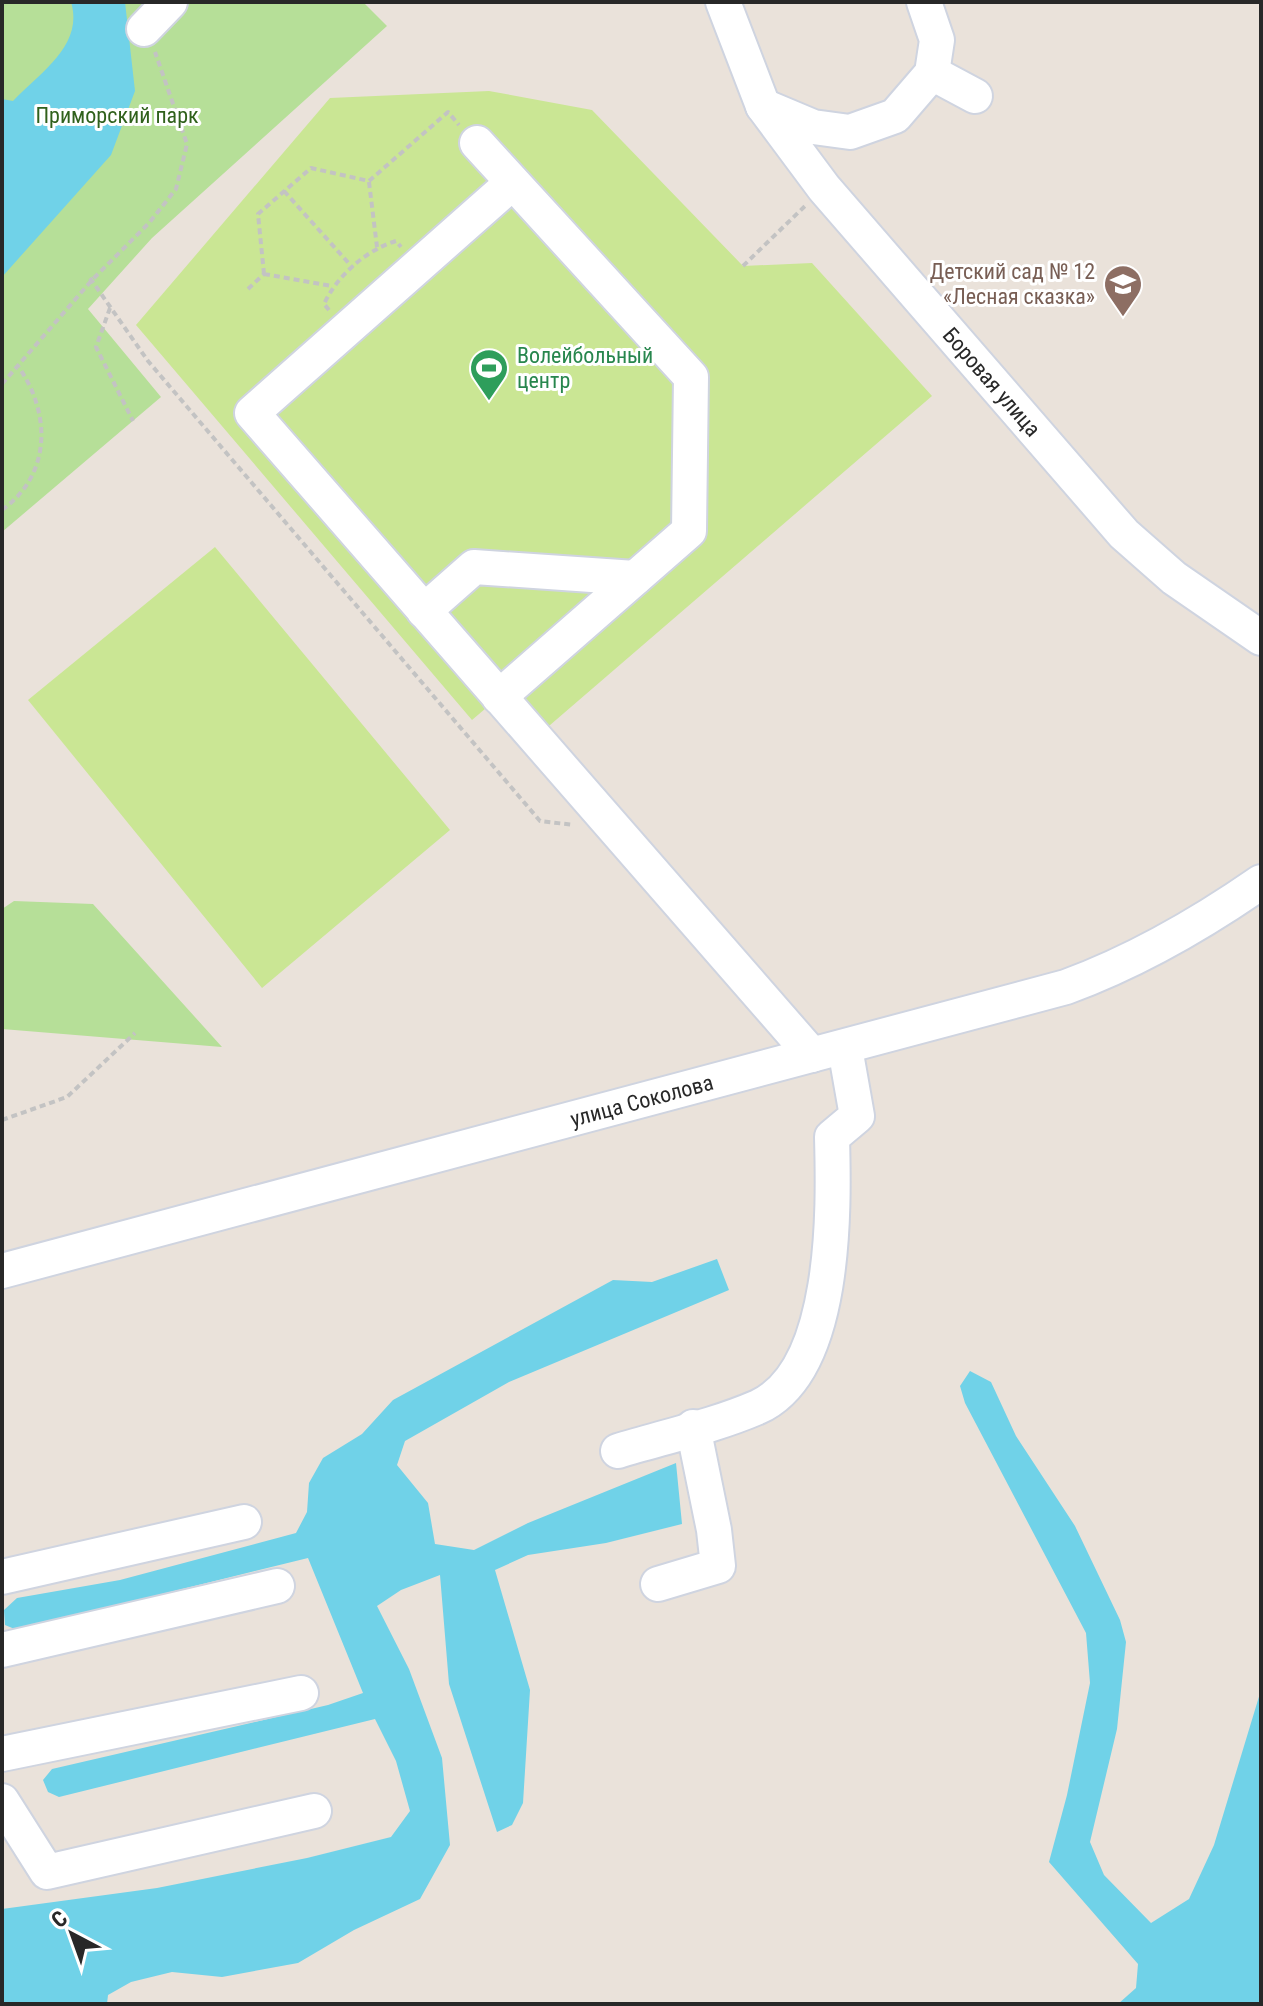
<svg xmlns="http://www.w3.org/2000/svg" width="1263" height="2006" viewBox="0 0 1263 2006" font-family="'Roboto Condensed',sans-serif">
  <style>
    .green { fill: #b6df98 }
    .pitch { fill: #cae694 }
    .water { fill: #70d2e8 }
    .lines { fill: none; stroke-linecap: round; stroke-linejoin: round }
    .minor-casing { stroke: #cfd4e0; stroke-width: 38 }
    .path { stroke: #c3c3c3; stroke-width: 4; stroke-dasharray: 6 4; stroke-linecap: butt }
    .minor { stroke: #fff; stroke-width: 34 }
    .labels { text-anchor: middle; stroke-width: 6; stroke-linejoin: round; paint-order: stroke }
    .park-label { font-size: 22px; fill: #30611c; stroke: #fff }
    .education-label { font-size: 22px; fill: #785e54; stroke: #fff; text-anchor: end }
    .leisure-label { font-size: 22px; fill: #27864d; stroke: #fff; text-anchor: start }
    .street-label { font-size: 22px; fill: #282828; stroke: #fff }
  </style>
  <rect width="100%" height="100%" fill="#eae2da"/>
  <!-- green -->
  <path class="green" d="M2,2H363L387,26L152,238L88,309L161,397L2,532Z
    M14,901L93,904L222,1047L2,1029V909Z"/>
  <!-- pitch -->
  <path class="pitch" d="M489,91L592,110L743,266L812,263L932,396L535,738L499,697L472,720L136,325L330,98Z
    M215,547L450,830L262,988L28,700Z"/>
  <!-- water -->
  <path class="water" d="M71,2H125L135,91L111,155L2,277V99L13,101C41,72 84,45 71,2Z
    M717,1259L729,1290L509,1382L405,1441L397,1465L428,1503L435,1544L474,1550L528,1523L676,1463L682,1524L606,1543L528,1555L495,1570L530,1690L523,1803L512,1825L497,1832L449,1684L440,1575L401,1590L377,1606L409,1669L442,1758L450,1845L420,1899L354,1930L298,1963L222,1977L172,1972L131,1982L108,1995L107,2004H2V1909L157,1888L307,1858L391,1837L410,1811L396,1761L375,1719L59,1797L48,1792L43,1780L52,1769L328,1705L363,1693L308,1558L17,1630L5,1625L4,1610L17,1598L120,1580L296,1533L307,1512L309,1483L323,1458L362,1434L393,1400L613,1280L652,1282Z
    M970,1371L991,1382L1016,1436L1075,1526L1120,1620L1126,1642L1117,1729L1090,1842L1104,1875L1151,1923L1189,1899L1214,1845L1261,1690V2004H1118L1136,1988L1138,1964L1049,1862L1067,1795L1090,1683L1086,1633L965,1403L960,1386Z"/>
  <g class="lines">
    <!-- minor casing -->
    <g class="minor-casing">
      <g id="minor">
        <path id="s1" d="M723,2L763,106L824,188L1124,534L1174,578L1261,638"/>
        <path d="M144,29L170,2"/>
        <path d="M932,73L975,96"/>
        <path d="M763,106L813,127L850,132L895,116L932,73L937,40L924,2"/>
        <path d="M477,143L691,377L689,531L499,697"/>
        <path d="M512,183L252,413L812,1055"/>
        <path d="M424,611L474,567L635,578"/>
        <path id="s2" d="M2,1271L1066,987C1137,961 1199,925 1261,882"/>
        <path d="M618,1451C664,1437 714,1426 758,1407C837,1371 834,1210 832,1137L857,1116L845,1048"/>
        <path d="M2,1577L244,1522"/>
        <path d="M658,1584L718,1566L714,1530L693,1427"/>
        <path d="M2,1650L277,1586"/>
        <path d="M2,1754L301,1693"/>
        <path d="M2,1801L47,1872L314,1811"/>
      </g>
    </g>
    <!-- path -->
    <path class="path" d="M369,181L448,112L459,125
      M369,182L377,247
      M284,191L353,268
      M743,266L805,206
      M264,274L258,214L311,168L369,181
      M264,274L332,286
      M90,278L148,361L540,821L574,825
      M248,289L264,274
      M110,308L96,347L133,421
      M329,310L324,304C337,276 366,250 396,241L401,247
      M2,384L92,280L149,223L176,189L187,144L155,52
      M2,510C52,474 51,413 18,366
      M2,1120L67,1097L135,1033"/>
    <!-- minor -->
    <use href="#minor" class="minor"/>
  </g>
  <!-- icons -->
  <defs>
    <g id="school-pin" transform="scale(2)"><path d="M0 17L-7.5 6A9.5 9.5 0 1 1 7.5 6Z" fill="#8d6e63" stroke="#fff"/><path d="M0-5L7-2L0 1L-7-2ZM-4 1L0 2.5L4 1V4Q0 6-4 4Z" fill="#fff"/></g>
    <g id="stadium-pin" transform="scale(2)"><path d="M0 17L-7.5 6A9.5 9.5 0 1 1 7.5 6Z" fill="#2e9e5b" stroke="#fff"/><path d="M0-5a6.5 5 0 1 0 0 10a6.5 5 0 1 0 0-10ZM-3.5-1.8h7v3.6h-7Z" fill="#fff"/></g>
  </defs>
  <g fill-rule="evenodd">
    <use href="#school-pin" x="1123" y="284"/>
    <use href="#stadium-pin" x="489" y="368"/>
  </g>
  <g class="labels">
    <!-- park labels -->
    <g class="park-label">
      <text x="117" y="123">Приморский парк</text>
    </g>
    <!-- education labels -->
    <g class="education-label">
      <text x="1095" y="279">Детский сад № 12<tspan x="1095" dy="25">«Лесная сказка»</tspan></text>
    </g>
    <!-- leisure labels -->
    <g class="leisure-label">
      <text x="517" y="363">Волейбольный<tspan x="517" dy="25">центр</tspan></text>
    </g>
    <!-- street labels -->
    <g class="street-label">
      <text dy="8" stroke="none"><textPath href="#s1" startOffset="470">Боровая улица</textPath></text>
      <text dy="8" stroke="none"><textPath href="#s2" startOffset="662">улица Соколова</textPath></text>
    </g>
  </g>
  <!-- border -->
  <rect width="1263" height="2006" fill="none" stroke="#282828" stroke-width="8"/>
  <!-- north arrow -->
  <g transform="translate(72 1934) rotate(319)" stroke="#ffffff" stroke-width="6" paint-order="stroke">
  <path d="M0-6L14 30L0 20L-14 30Z" fill="#282828"/>
  <text y="-12" font-size="22" font-weight="bold" text-anchor="middle" fill="#282828">С</text>
  </g>
</svg>
